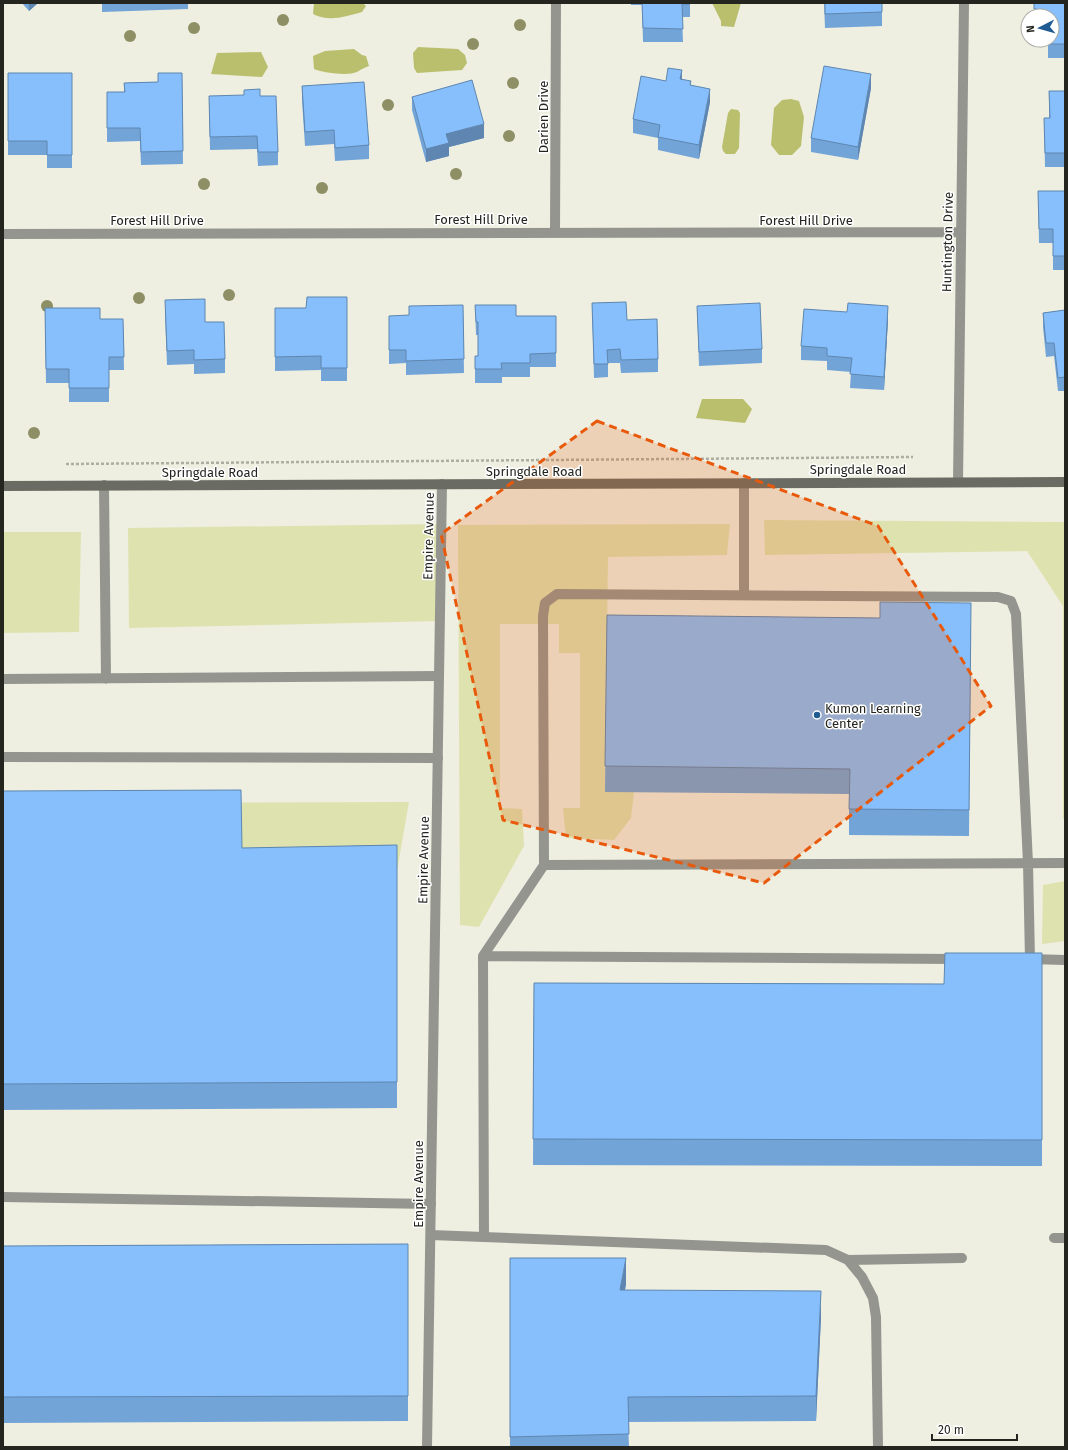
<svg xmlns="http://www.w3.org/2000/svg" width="1068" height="1450" viewBox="0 0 1068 1450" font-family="'Fira Sans',sans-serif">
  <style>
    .green { fill: #dee2af }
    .water { fill: #babf6e }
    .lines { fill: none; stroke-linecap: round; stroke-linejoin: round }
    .path { stroke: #adaea3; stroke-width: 2.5; stroke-dasharray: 3 2; stroke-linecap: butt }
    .service { stroke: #94958f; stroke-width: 10 }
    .minor { stroke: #94958f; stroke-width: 10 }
    .secondary { stroke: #6a6b63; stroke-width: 10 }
    .tree { fill: #8e8f65 }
    .wall { fill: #73a4d8 }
    .shaded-wall { fill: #5e86b0 }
    .building { fill: #86bffb; stroke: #5e86b0 }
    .marked { fill: #e8590c; fill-opacity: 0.2; stroke: #e8590c; stroke-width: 3; stroke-dasharray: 8 5; stroke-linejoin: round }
    .poi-dot { fill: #1f5a91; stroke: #fff; stroke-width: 1.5 }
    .labels { text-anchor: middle; stroke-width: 3; stroke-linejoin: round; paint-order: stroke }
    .street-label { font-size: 13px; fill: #252520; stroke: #fff }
    .poi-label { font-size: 13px; fill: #252520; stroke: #fff; text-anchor: start }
  </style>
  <rect width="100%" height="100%" fill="#eeefe1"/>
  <!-- green -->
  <path class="green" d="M764,520L1065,522V819H1063V606L1027,551L765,555Z
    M442,524L440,621L129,628L128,528Z
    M730,524L727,555L608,557L605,791L634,792L631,818L614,840L566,838L563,808H580V653H559V624H500V808L522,809L524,846L479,927L460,925L458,525Z
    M3,532H81L79,632L3,633Z
    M409,802L397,871L242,874L3,803Z
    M1065,881V941L1042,944L1043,885Z"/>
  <!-- water -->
  <path class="water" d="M314,3H363L366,6L362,12C344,17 329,22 313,14Z
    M712,3H741L734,27L721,26V21Z
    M418,47L458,49L465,55L467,63L462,70L417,73L414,68L413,53Z
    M354,49L362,55L366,56L369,66C364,68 362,69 357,72C348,76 324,73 314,69L313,56L325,51Z
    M261,52L268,67L262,77L211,74L217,53Z
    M791,99L799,101L804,117L801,146L792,155H779L771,145L774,108L782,100Z
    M731,109L738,110L740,113L739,148L735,154H726L723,151L722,147L728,113Z
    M702,399H743L752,409L745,423L696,418Z"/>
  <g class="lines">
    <!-- path -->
    <path class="path" d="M66,464L913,457"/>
    <!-- service -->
    <path class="service" d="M744,483V594
      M104,485L106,679
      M3,679L439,676
      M3,757L438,758
      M544,865L1065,863
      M483,956L957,959
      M1029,959L1065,960
      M3,1197L431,1204
      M484,1237L483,956L544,865L543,616L545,603L557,594L998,597L1011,601L1016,614L1028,863L1030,960
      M1054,1238H1065
      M848,1260L962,1258"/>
    <!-- minor -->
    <path class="minor" d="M555,232L556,3
      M3,234L960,232
      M958,482L964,3
      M431,1235L826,1250L848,1260L862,1277L873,1298L876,1317L878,1447
      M427,1447L442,484"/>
    <!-- secondary -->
    <path class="secondary" d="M3,486L1065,482"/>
  </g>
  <!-- trees -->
  <g class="tree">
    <circle cx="283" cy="20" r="6"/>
    <circle cx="520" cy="25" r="6"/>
    <circle cx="194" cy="28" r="6"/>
    <circle cx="130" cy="36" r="6"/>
    <circle cx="473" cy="44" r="6"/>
    <circle cx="513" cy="83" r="6"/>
    <circle cx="388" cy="105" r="6"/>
    <circle cx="509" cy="136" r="6"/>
    <circle cx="456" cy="174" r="6"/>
    <circle cx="204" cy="184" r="6"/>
    <circle cx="322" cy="188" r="6"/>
    <circle cx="229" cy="295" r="6"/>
    <circle cx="139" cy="298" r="6"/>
    <circle cx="47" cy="306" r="6"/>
    <circle cx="34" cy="433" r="6"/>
  </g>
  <!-- wall -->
  <path class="wall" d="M22,3H38L29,11Z
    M102,3H188V9L102,12Z
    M631,3H690V17H682L683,42H643L642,5H631Z
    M824,3H882V26L825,28Z
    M1034,3H1065V58H1048V40L1052,16H1034Z
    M8,73H72V168H47V155H8Z
    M182,73L183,164L141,165L140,141L107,142V92H124V83L158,82Z
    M682,80L691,85L710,102L699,159L658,150V138L633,133V119L666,81Z
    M302,86L369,145V159L335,161L334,144L305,146L302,100Z
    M871,88L858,160L811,152V138Z
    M1049,91H1065V167H1045L1044,118H1049Z
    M209,96H260L278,152V165L258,166L257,149L210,150Z
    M412,97L484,138L449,147V156L426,162L412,110Z
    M1038,191H1065V270H1053V243H1039Z
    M347,297V381H321V370L275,371V308H306Z
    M592,303L627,320L658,359V372L621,373L620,363H608V377L594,378Z
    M463,305L464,373L406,375V363L389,364V329L409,315Z
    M475,305L516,316H556V367H530V377H502V383H475V356H478V335H476Z
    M697,306L762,349V363L699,366Z
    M45,308L100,319H123L124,370H109V402H69V383H46Z
    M1065,310V391H1058L1054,356L1046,357L1043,327V313Z
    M165,313L205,322L225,359V373L194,374V364L167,365Z
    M888,319L884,390L850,388L851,372L827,370V361L801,360V346Z
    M607,615L880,618L971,628L969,836L849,835V794L605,792Z
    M3,791L242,848L397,845V1108L3,1110Z
    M1042,953V1166L533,1165L534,983L944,984Z
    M408,1244V1421L3,1423V1246Z
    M510,1258L626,1284L625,1290L821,1317L816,1421L628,1422L629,1447H510Z"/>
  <!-- shaded-wall -->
  <path class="shaded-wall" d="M29,3H38L29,11Z
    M682,70V84L680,79Z
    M871,74V88L858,160V147Z
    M710,89V102L699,159V145Z
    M484,124V138L449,147V156L426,162V149L446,134Z
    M888,306V319L884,390V377Z
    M626,1258V1284L620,1316V1290Z
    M821,1291V1317L816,1421V1396Z"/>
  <!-- building -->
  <path class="building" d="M642,3H690V4H682L683,29L643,28Z
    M825,3H882V12L825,14Z
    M1034,3H1065V44H1048V40H1052V16H1037V9H1034Z
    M824,66L871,74L858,147L811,138Z
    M668,68L682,70L680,79L691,81L690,85L710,89L699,145L658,137L660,125L633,119L641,76L666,81Z
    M8,73H72V155H47V141H8Z
    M158,73H182L183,151L141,152L140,128H107V92H125L124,83L158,82Z
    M472,80L484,124L446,134L449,143L426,149L412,97Z
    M364,82L369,145L335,148L334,130L305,132L302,86Z
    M260,89V96H276L278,152H258L257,136L210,137L209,96L244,95V90Z
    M1049,91H1065V153H1045L1044,118H1050Z
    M1038,191H1065V256H1053V229H1039Z
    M307,297H347V368H321V356L275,357V308H306Z
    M205,299V322H224L225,359L194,360V350L167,351L165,300Z
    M626,302L627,320L657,319L658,359L621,360L620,349L607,350L608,364H594L592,303Z
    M760,303L762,349L699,352L697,306Z
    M848,303L888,306L884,377L850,374L852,358L827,356V348L801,346L804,309L847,312Z
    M463,305L464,359L406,361V350H389V316L409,315V306Z
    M475,305H516V316H556V353L530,354V363H501L502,369H475V356H478V322H476Z
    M45,308H100V319H123L124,357H109V388H69V369H46Z
    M1065,310V377L1058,378L1054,343H1046L1043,313Z
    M880,602L971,603L969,810L849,809L850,769L605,766L607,615L880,618Z
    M241,790L242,848L397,845V1082L3,1084V791Z
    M945,953H1042V1140L533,1139L534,983L944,984Z
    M408,1244V1396L3,1397V1246Z
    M510,1258H626L620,1290L821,1291L816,1396L628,1397L629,1434L510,1437Z"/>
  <!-- marked area -->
  <path class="marked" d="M597,421L878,526L991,706L764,883L503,820L441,534Z"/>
  <!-- markers -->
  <circle class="poi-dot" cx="817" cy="715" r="4"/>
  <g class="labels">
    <!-- street labels -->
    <g class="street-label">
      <text transform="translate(543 117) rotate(-90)" y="5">Darien Drive</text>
      <text x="481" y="224">Forest Hill Drive</text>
      <text x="157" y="225">Forest Hill Drive</text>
      <text x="806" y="225">Forest Hill Drive</text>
      <text transform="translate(947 242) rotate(-89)" y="5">Huntington Drive</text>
      <text x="858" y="474">Springdale Road</text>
      <text x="534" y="476">Springdale Road</text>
      <text x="210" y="477">Springdale Road</text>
      <text transform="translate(428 536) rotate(-89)" y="5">Empire Avenue</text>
      <text transform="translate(423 860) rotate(-89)" y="5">Empire Avenue</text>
      <text transform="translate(418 1184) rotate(-90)" y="5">Empire Avenue</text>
    </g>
    <!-- poi labels -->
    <g class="poi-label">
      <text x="825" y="713">Kumon Learning<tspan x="825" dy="15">Center</tspan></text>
    </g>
  </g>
  <!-- border -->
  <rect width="1068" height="1450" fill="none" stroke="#252520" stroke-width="8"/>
  <!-- north arrow -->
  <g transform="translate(1040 28) rotate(264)"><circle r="19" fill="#ffffff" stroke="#a8a8a6"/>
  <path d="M0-3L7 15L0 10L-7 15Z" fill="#1f5a91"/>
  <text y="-6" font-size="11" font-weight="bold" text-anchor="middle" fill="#252520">N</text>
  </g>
  <!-- scale -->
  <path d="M932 1434v6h85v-6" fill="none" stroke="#252520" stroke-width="2"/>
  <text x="938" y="1434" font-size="12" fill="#252520" stroke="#ffffff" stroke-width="3" paint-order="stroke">20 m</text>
</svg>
